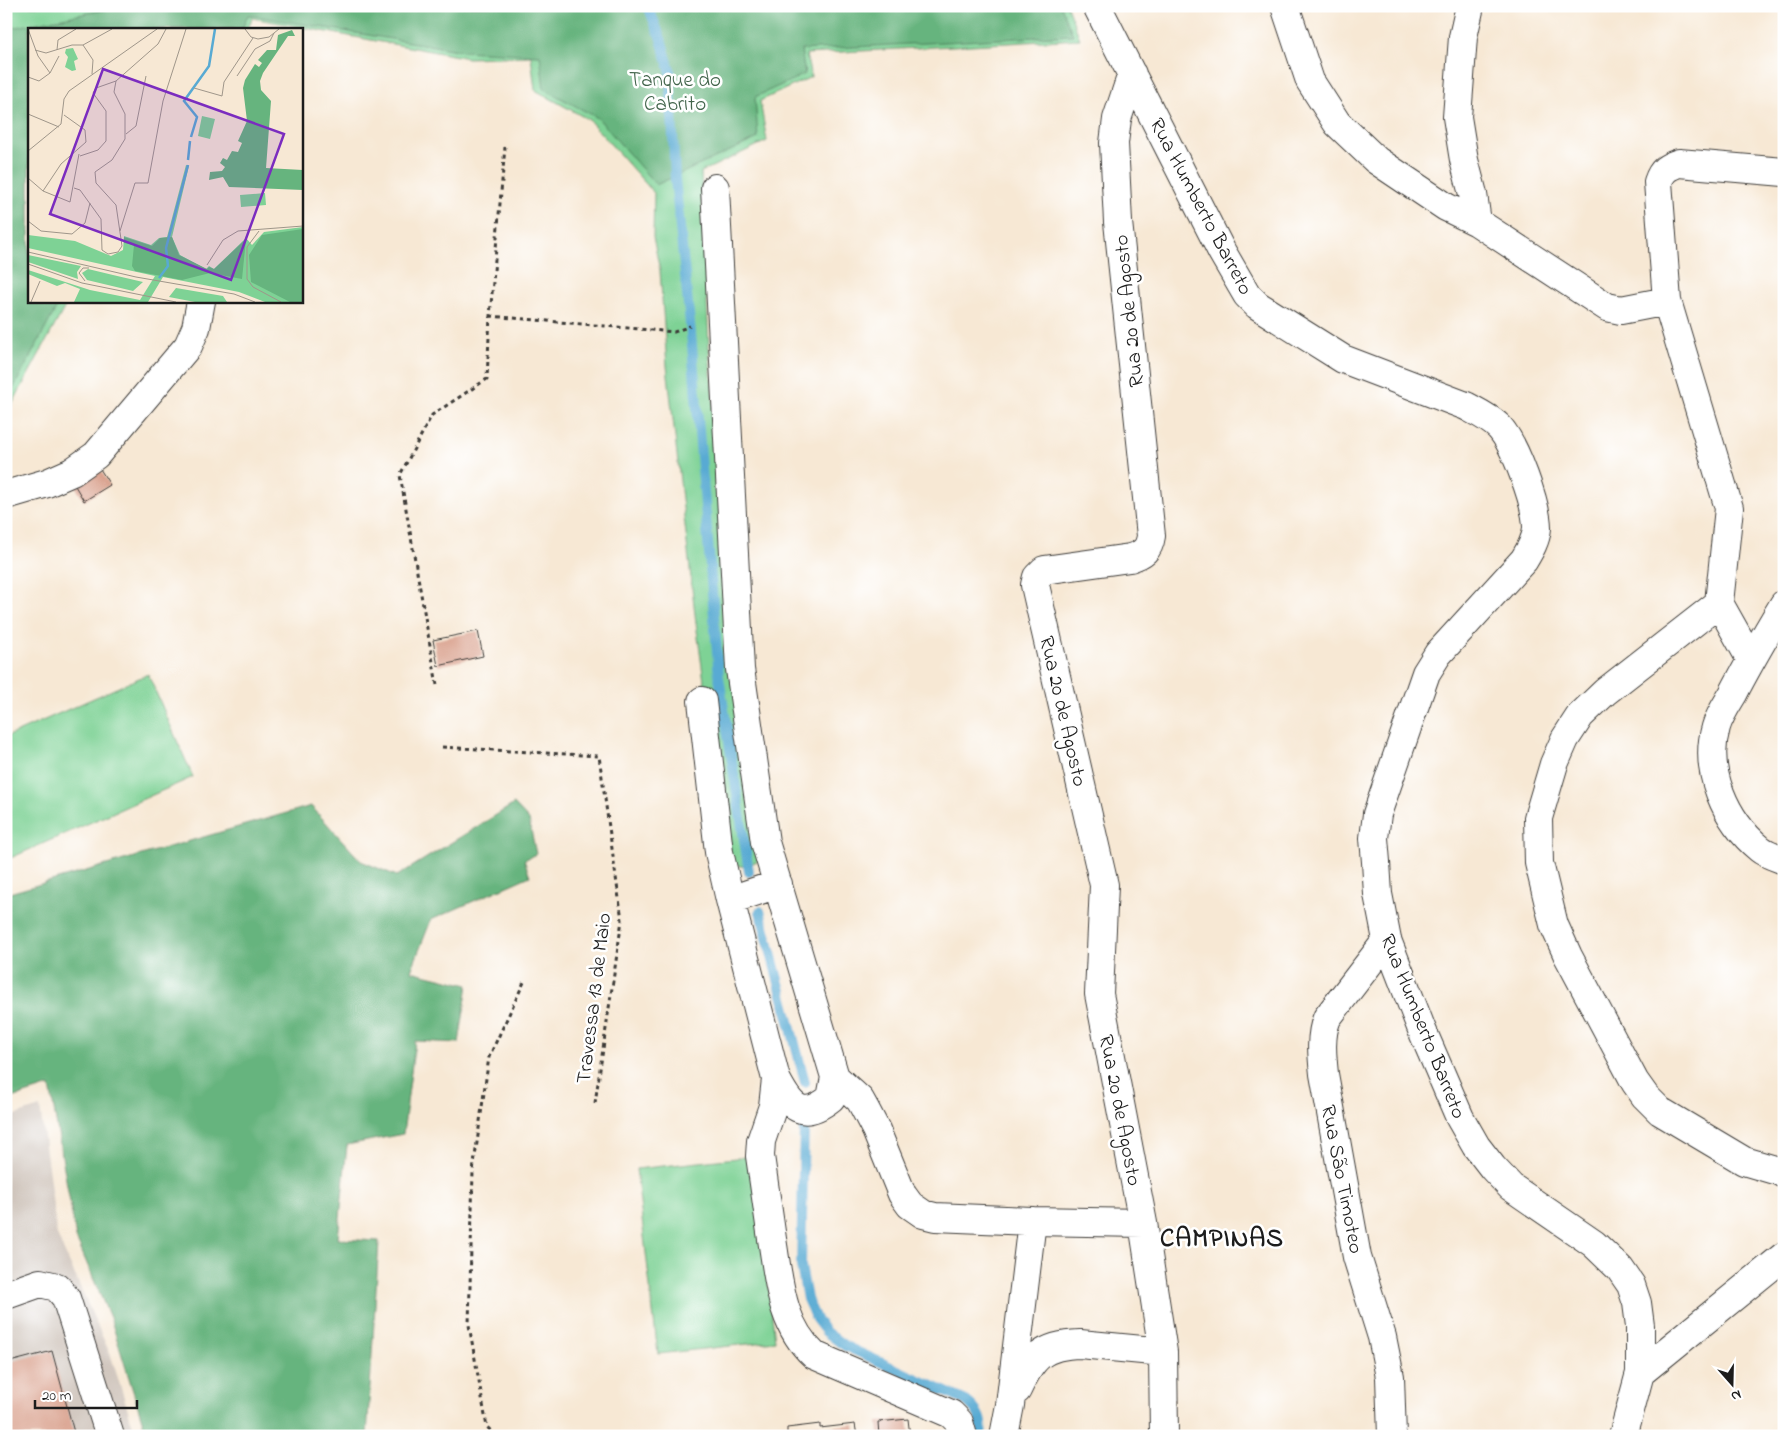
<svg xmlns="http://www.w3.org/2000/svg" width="1790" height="1442" viewBox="0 0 1790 1442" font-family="'Indie Flower',sans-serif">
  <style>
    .industrial { fill: #cdc2b9 }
    .green { fill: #7ed295; stroke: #4d7758 }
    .forest { fill: #66b47e; stroke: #41684d }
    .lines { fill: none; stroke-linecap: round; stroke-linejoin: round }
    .stream { stroke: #58aad3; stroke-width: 10 }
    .building { fill: #d89e89 }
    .minor-casing { stroke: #3d3b38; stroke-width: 30 }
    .path { stroke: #3d3b38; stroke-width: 3; stroke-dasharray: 4 4; stroke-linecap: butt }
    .minor { stroke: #fff; stroke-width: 28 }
    .labels { text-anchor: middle; stroke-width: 5; stroke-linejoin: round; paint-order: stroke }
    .park-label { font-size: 21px; fill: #43654c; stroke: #fff }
    .street-label { font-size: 21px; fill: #1c1c1c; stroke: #fff }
    .district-label { font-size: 26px; font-weight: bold; letter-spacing: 1px; fill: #1c1c1c; stroke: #fff }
    .inset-river { fill: none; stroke: #58aad3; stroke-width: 2.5 }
    .inset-road { fill: none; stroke: #9f968a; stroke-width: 1 }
    .view { fill: #7b2cbf; fill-opacity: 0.15; stroke: #7b2cbf; stroke-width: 2.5 }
    .inset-edge { fill: none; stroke: #1c1c1c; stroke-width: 2.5 }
  </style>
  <rect width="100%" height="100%" fill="#fff"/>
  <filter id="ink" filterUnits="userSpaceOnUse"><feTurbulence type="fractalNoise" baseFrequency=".02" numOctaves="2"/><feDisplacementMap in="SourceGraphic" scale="10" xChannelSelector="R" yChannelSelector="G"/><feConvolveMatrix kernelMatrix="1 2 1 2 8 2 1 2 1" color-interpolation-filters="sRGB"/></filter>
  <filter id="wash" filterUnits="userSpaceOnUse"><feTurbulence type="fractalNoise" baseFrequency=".0096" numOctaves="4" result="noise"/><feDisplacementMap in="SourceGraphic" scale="20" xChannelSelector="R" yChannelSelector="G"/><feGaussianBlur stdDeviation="1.12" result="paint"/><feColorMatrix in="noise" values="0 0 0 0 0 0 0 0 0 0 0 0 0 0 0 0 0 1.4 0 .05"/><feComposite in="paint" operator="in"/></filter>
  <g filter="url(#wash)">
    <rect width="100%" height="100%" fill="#f7e8d4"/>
    <!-- industrial -->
    <path class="industrial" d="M40,1107L57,1235L111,1356L136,1436H6V1118Z"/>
    <!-- green -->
    <path class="green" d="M6,6H1067L1080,39L806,54L811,77L760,101L767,141L701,172L709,346L733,667L761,859L745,867L729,863L696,623L667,366L660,271L653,237L654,193L589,120L535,90L531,56L468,58L252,18L248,29H29V301H68L7,414Z
      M148,674L193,777L6,860V737Z
      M754,1156L775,1341L658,1354L636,1169Z"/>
    <!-- forest -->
    <path class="forest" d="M124,6H1061L1073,35L801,50L805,74L755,97L758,138L656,185L598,118L544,89L540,55L463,51L248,15L242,29H29V301H60L6,402V29Z
      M514,804L529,820L536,854L524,860L530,876L431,920L411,971L468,985L459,1043L415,1041L403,1134L347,1145L338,1239L379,1241L367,1436H147L111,1320L76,1238L50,1086L6,1100V894L311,806L361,861L397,876Z"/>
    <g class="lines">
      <!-- stream -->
      <path class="stream" d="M648,6L661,39L670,70L675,179L691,333L719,677L749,872
        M760,911L805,1082
        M804,1125L801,1266L807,1299L816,1319L826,1332L845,1346L966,1401C979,1411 983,1420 981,1436"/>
    </g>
    <g id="blocks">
      <!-- building -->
      <path class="building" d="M97,464L110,485L84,501L71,479Z
        M478,631L483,656L438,666L433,640Z
        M52,1351L75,1436H6V1363Z
        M908,1419L910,1436H879L878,1422Z
        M820,1424V1428L855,1424L857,1436H787V1428Z"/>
    </g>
  </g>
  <g filter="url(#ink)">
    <use href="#blocks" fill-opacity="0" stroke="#3d3b38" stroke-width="1"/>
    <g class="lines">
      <!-- minor casing -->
      <g class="minor-casing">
        <path id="minor" d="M1097,6L1222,252L1247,295L1257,305L1343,359L1466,406C1477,412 1490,418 1499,427C1515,444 1537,505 1537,528C1536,540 1530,550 1524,560L1438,654L1426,673L1377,814L1374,838L1376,862L1378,894L1387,940L1422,1030L1460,1118L1476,1146L1493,1168L1511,1187L1594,1244L1620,1269L1631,1285L1637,1303L1640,1326V1373L1623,1436
          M1285,6L1310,81L1337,123L1376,160L1446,207L1477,222L1607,307L1621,310L1667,301
          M1470,6L1463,37L1457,117L1464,160L1473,194L1477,222
          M1132,74L1117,119L1114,143L1118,222L1151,536C1149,550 1143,554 1130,558L1044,570L1037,577L1035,585L1104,885L1099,994L1143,1223L1163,1352L1164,1436
          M715,188L740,669L765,842L835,1077L860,1100L865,1109L876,1130L902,1194L910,1205L923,1214L935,1217L1032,1221L1143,1223
          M6,495L47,483L72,472L96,455L188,346L196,328L201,301
          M1719,603L1605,692L1580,716L1565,739L1554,764L1538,818L1539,863L1554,925L1568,956L1635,1082L1645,1096L1660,1111L1744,1161L1778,1171L1784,1174
          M1784,604C1766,634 1749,663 1733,694C1727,704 1719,716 1716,727C1703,771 1726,821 1760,849C1766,854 1776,857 1784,860
          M1751,660L1719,603L1729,508L1667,301L1658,182C1662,170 1667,167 1679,163L1784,172
          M702,701L719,852L730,900L776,1079L773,1106L761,1141L760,1156C764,1184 768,1211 772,1239C779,1281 781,1325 814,1355L951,1414L959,1422L963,1436
          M730,900L778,884
          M1387,940L1327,1018C1320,1036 1322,1055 1324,1074L1357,1257L1382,1337L1390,1377L1392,1436
          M776,1079C791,1108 802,1121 831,1098L835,1077
          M6,1295L40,1283L57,1287L66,1298L110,1436
          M1640,1373L1784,1256
          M1017,1390C1032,1358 1042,1345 1080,1344L1163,1352
          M1004,1436L1010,1405L1032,1221"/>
      </g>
      <!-- path -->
      <path class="path" d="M490,316L674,332L690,326
        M437,685L400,475L432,415L487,379L490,316L505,147
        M442,747L599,756L622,920L595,1103
        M496,1436L487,1427L469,1325L473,1171L489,1057L525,980"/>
      <!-- minor -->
      <use href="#minor" class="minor"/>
    </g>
  </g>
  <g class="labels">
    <!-- park labels -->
    <g class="park-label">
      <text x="675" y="86">Tanque do<tspan x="675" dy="24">Cabrito</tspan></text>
    </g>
    <!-- street labels -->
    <g class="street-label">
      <text transform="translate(1202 206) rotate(62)" y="7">Rua Humberto Barreto</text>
      <text transform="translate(1128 311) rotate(-96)" y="7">Rua 20 de Agosto</text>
      <text transform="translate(1064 711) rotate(77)" y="7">Rua 20 de Agosto</text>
      <text transform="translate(593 998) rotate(-83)" y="7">Travessa 13 de Maio</text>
      <text transform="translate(1424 1026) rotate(68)" y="7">Rua Humberto Barreto</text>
      <text transform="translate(1121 1110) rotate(79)" y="7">Rua 20 de Agosto</text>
      <text transform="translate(1343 1179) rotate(79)" y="7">Rua São Timoteo</text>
    </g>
    <!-- district labels -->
    <g class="district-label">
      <text x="1222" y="1246">CAMPINAS</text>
    </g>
  </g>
  <!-- overview -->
  <g transform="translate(28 28)">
    <rect width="275" height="275" fill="#f7e8d4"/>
    <path d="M45,20L50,31L46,33L48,42L44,43L37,39L40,29L37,25L38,21ZM174,88L187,91L182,111L170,108ZM158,137L161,138L144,209L152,227L178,241L181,238L186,241L218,210L224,217L236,204L275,199V274H237L211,264L135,249L120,274H46L52,261L37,255L29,258L0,246V242L62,262L112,272L127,248L0,220V207L47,213L83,228L95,222L96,208L123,217L131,210L139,209ZM237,165L238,177L213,179L212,167ZM0,227L53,238L49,244L50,251L0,234ZM60,241L85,247L115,254L105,263L59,252L54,245ZM148,260L195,268L199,274H167L141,269Z" fill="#7ed295"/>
    <path d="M264,2L267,8H260L235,45L232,53L233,62L243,73L238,140L275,142V162L201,159L195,149L181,152L182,144L194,143L197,139L192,135L195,130L199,132L204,123L210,124L214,115L210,113L219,93L215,60L217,52L227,36L231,39L234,35L230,32L239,22H248L250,7ZM275,201V274H262L223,254L221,227L234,207ZM96,209L124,218L132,210L144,209L151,227L179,241L181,239L186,241L218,211L214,251L182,245L154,252L107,243L104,238L106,217L96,215Z" fill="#66b47e"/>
    <path class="inset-river" d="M163,109L169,89L156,73L181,38L187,1M160,132L162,113M131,250L140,238L138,220L160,137"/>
    <path class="inset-road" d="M217,1L223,9L230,11L241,9L251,1M55,17L84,1M55,17L65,32L64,46M7,22L18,25L44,17H55M29,22L30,12L48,1M22,45L31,28M209,48L227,21L242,13L246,5M0,49L11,53L22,45L10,28L0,1M166,60L194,68L196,54L225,10M0,86L31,99M98,106L108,98L118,48M0,123L33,96L36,71L41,63L129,1M52,128L70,122L78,113V83L65,65L68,60L88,53M0,150L15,163L42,174L51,126M46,160L52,162L73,191L74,222L80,226L90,224L94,218L88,177L68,155L67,144L84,132L97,111V86L86,64L88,53L130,16L138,1M15,163L33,136L58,114L57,102L36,87M0,193L13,203L44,206L57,195L62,175M92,203L107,155H120L135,73L158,1M231,203L219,219V251L225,259L253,274M0,224L108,249L206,266L227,274M0,236L54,255L148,274M179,237L195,212L210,203L275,198M57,253L51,245L55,240H61M3,274L12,253"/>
    <path class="view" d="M75,41L256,106L203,252L22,186Z"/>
    <rect width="275" height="275" class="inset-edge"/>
  </g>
  <!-- margin -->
  <rect width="1790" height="1442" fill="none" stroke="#fff" stroke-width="25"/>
  <!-- north arrow -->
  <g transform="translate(1732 1384) rotate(160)" stroke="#ffffff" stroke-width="4" paint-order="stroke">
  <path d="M0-4L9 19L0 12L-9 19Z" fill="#1c1c1c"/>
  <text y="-8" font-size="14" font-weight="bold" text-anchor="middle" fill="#1c1c1c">N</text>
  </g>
  <!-- scale -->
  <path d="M35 1400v8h102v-8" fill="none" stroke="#1c1c1c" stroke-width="2.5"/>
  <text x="42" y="1400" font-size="15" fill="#1c1c1c" stroke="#ffffff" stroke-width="4" paint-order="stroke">20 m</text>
</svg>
